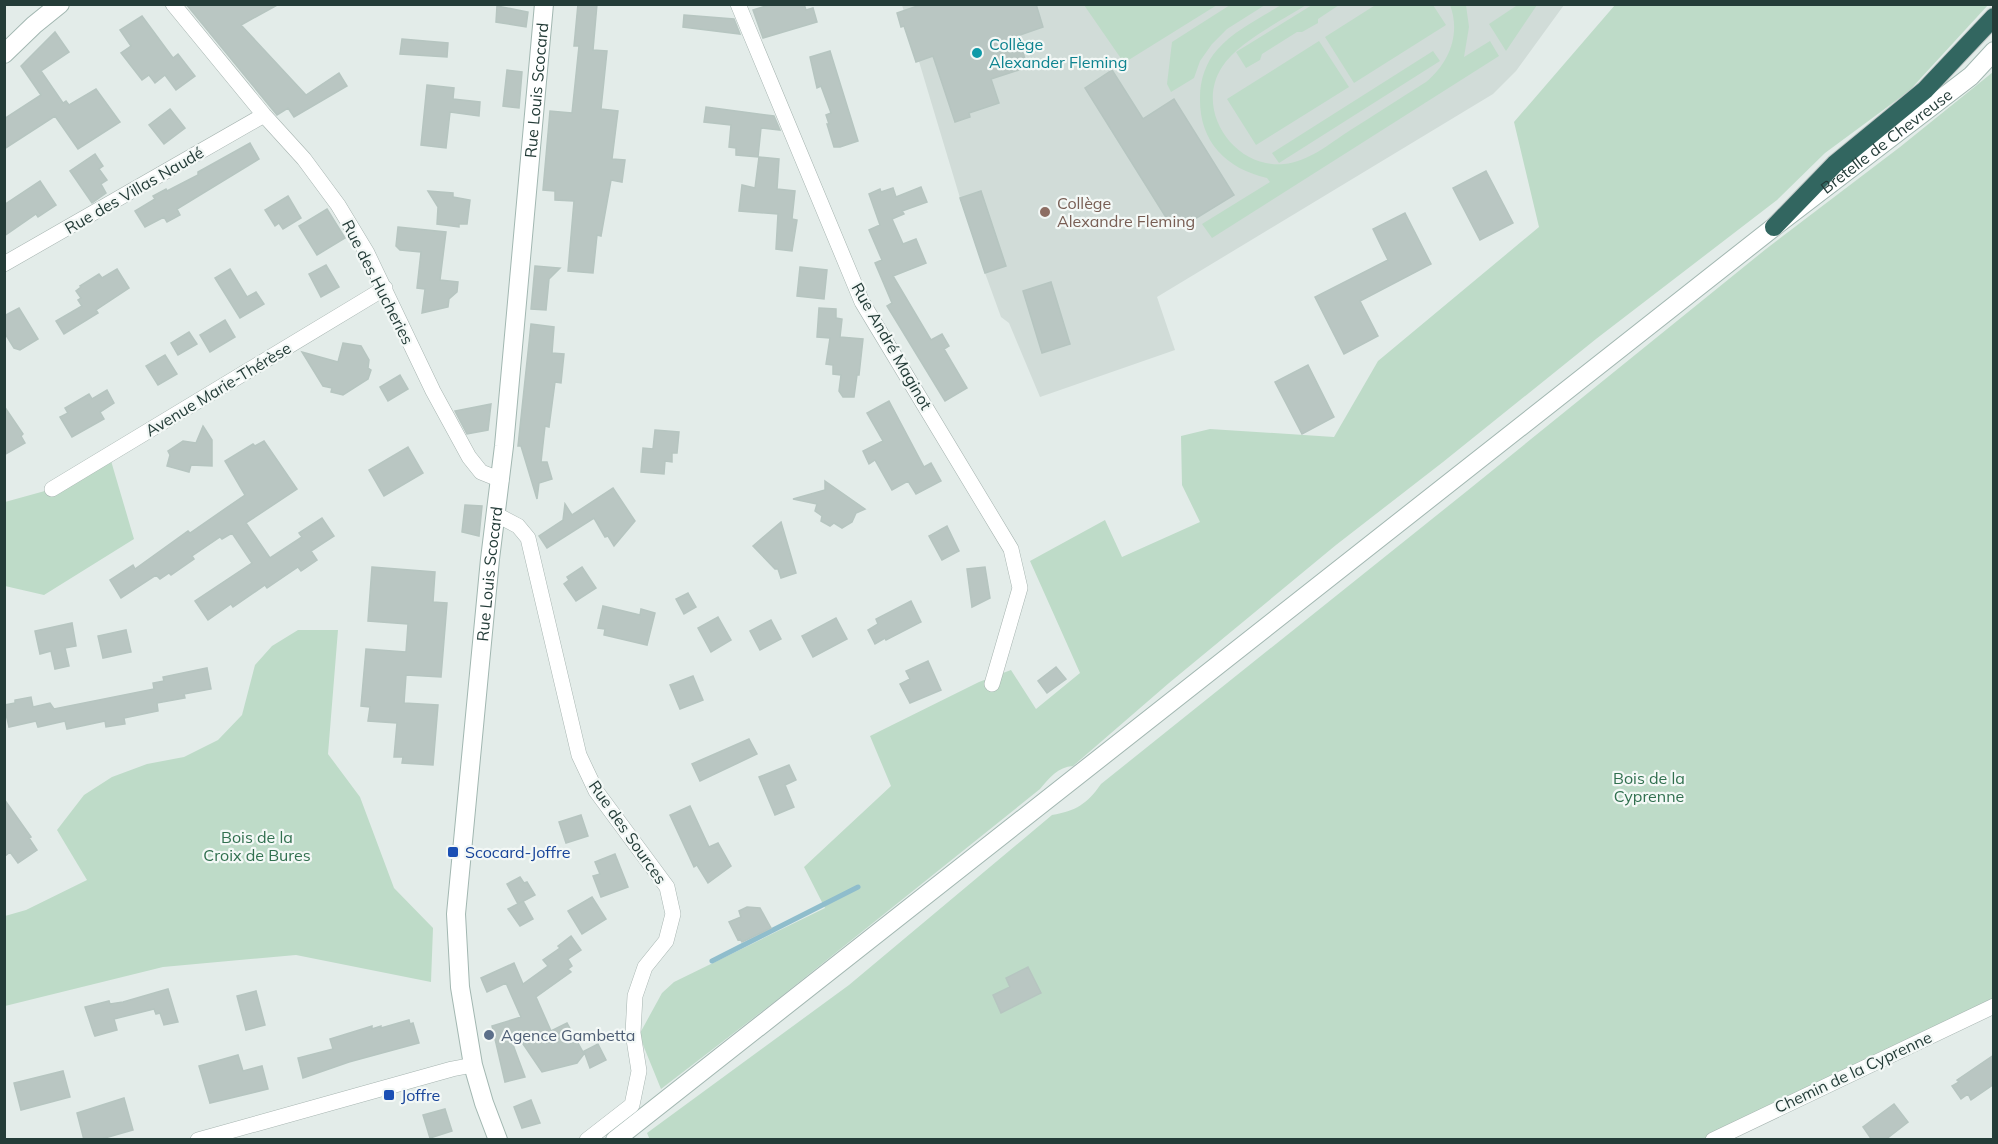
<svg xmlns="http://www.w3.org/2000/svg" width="1998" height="1144" viewBox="0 0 1998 1144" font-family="Mulish,sans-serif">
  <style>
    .built { fill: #d1dcd8 }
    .green { fill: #bedbc8 }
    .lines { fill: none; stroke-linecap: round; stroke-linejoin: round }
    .stream { stroke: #8fbdcc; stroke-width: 5 }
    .building { fill: #b9c6c2; stroke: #b6c5c0; stroke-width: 1.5 }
    .street-casing { stroke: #a6b4b0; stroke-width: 16 }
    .secondary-casing { stroke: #a2b7b1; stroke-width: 20 }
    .highway-casing { stroke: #c2c8c7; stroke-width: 20 }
    .street { stroke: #fff; stroke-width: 15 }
    .secondary { stroke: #fff; stroke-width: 18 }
    .highway { stroke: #326660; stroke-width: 18 }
    .culture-dot { fill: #0f9aa8; stroke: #f3f8f6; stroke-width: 2 }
    .education-dot { fill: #8d6e63; stroke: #f3f8f6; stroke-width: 2 }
    .transit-dot { fill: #1a4fb4; stroke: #f3f8f6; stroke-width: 2 }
    .service-dot { fill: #5c6f8a; stroke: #f3f8f6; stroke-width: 2 }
    .labels { text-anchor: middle; stroke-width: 4.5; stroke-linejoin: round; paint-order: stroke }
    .culture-label { font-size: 16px; fill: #0d838f; stroke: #f3f8f6; text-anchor: start }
    .street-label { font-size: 16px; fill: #243c38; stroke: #f3f8f6 }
    .education-label { font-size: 16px; fill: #785e54; stroke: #f3f8f6; text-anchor: start }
    .park-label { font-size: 16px; fill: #31704f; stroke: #f3f8f6 }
    .transit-label { font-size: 16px; fill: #164399; stroke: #f3f8f6; text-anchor: start }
    .service-label { font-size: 16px; fill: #4e5e75; stroke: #f3f8f6; text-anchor: start }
  </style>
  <rect width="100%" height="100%" fill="#e3ece9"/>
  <!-- built -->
  <path class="built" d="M902,5H1564L1516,71L1493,94L1157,297L1175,350L1040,397L1009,323L1001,317L985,273L960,198Z"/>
  <!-- green -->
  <path class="green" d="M1377,4L1433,5L1446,25L1354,83L1325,37Z
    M1519,4L1537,5L1506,51L1489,24Z
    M1084,5H1217L1127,61L1122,60Z
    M1230,5H1265L1227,29L1212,44L1200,61L1194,78L1171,92L1167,84L1172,42Z
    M1281,5H1306C1281,21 1238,42 1222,67C1194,110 1234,169 1284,164C1308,162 1329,144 1349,131C1375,115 1400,98 1426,82C1449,63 1461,34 1450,5H1466L1469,27L1464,57L1490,41L1499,56L1212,238L1202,224L1270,182L1267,178C1225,168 1199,141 1200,97C1200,80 1206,62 1217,50C1233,31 1260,18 1281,5Z
    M1312,5H1339L1318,19V23L1302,32H1297L1262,54L1260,60L1246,68L1236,52Z
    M1615,5H1988L1909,91L1825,153L1777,200L1596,339L1443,462L1336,545L1169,683L1073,766C1058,767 1049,778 1040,789L778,999L661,1089L639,1035L662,993L674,982L825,908L804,867L891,786L870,736L979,682L1011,670L1036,709L1080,673L1030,561L1105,520L1122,557L1200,522L1182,485L1181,436L1210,429L1334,437L1378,361L1539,227L1514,122Z
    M1319,41L1349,87L1256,145L1227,99Z
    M1433,51L1440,61L1279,163L1272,153Z
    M1993,72V1005L1709,1139L650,1140L647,1133L849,985L1052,815C1076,811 1087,804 1101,784L1467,491L1766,249L1900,147Z
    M109,454L134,539L44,595L5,586V502L52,489Z
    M298,630H338L328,754L360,797L394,888L433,928L431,982L296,955L163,967L5,1006V916L26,910L87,880L57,830L84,795L112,777L147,764L184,757L218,740L242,715L255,665L272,646Z"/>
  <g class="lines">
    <!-- stream -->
    <path class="stream" d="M712,961L858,887"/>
  </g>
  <!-- building -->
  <path class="building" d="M186,4H279L241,25L306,95L339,73L347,86L294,117L288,108L277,115Z
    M578,4H597L593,50L607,51L601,109L618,111L612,159L625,160L622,182L611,180L601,236L597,235L593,273L568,271L574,201L555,200V191L543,190L550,111L572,113L579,46H574Z
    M772,4H804L806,10L813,8L817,22L763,38L753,10Z
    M923,4H1036L1043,27L1017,36L1028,67L991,79L999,103L969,113L970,117L955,122L933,56L916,62L904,26L901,27L897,13Z
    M497,6L528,12L526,27L496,22Z
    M684,15L734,19L740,34L683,27Z
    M142,16L173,58L178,54L195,76L176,90L165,75L155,83L149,75L142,80L121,53L131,46L120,30Z
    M55,32L69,52L41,71L63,103L66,101L69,105L96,89L120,122L78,149L55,116L4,149V119L41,95L21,66Z
    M402,39L448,43L447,57L400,54Z
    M830,51L858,141L840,147H834L827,124H829L826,115L831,113L821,86L817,88L810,57Z
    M507,70L522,72L519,108L503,106Z
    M1112,70L1143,119L1174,99L1234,195L1185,225L1184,224L1182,225L1175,215L1167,219L1085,88Z
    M427,85L454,88L453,99L480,102L479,116L450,112L446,148L421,145Z
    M706,107L774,116L780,130L761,128L758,157L736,155V148L729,147L731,125L704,122Z
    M170,109L185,128L164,144L149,125Z
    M250,143L259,159L177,209L180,215L167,222L164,217L145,227L135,211L155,199L153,196L166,189L167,191L198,175V172Z
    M95,154L103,166L99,169L107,180L101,184L106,193L92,203L70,171Z
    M759,157L779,159L777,189L795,191L792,219L797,220L792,251L776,249L778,214L739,211L742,185L755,188Z
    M1486,171L1513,223L1480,240L1453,188Z
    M40,181L56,205L38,217L36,214L4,236V205Z
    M921,187L927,202L902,211L904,214L892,219L903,244L916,239L926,263L893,276L931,340L942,334L949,346L944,349L967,388L945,401L887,306L892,303L875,263L882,260L869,230L880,225L869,194L880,189L881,192L893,188L896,197Z
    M428,191L453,193V197L470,200L467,224H459V227L437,224L438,207Z
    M981,191L1006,266L985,273L960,198Z
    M288,196L301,218L283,229L279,223L275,226L265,210Z
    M327,209L345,238L317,255L299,226Z
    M1405,213L1431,264L1360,301L1378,336L1344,354L1315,297L1388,260L1373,229Z
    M398,227L446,232L440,280L458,282L457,292L449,299L448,307L422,313L425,289L417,288L421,252L400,250L396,246Z
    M326,265L339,287L321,297L309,274Z
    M535,266L560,268L549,279L546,310L531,309Z
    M800,267L827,270L824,299L797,296Z
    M117,269L129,288L96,310L98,313L64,334L56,321L82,306L78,300L81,298L76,291L81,287L80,286L99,274L102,278Z
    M230,269L247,297L256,292L264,304L240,318L215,278Z
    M1051,282L1070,344L1042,353L1023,291Z
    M19,308L38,339L20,350L14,348L4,332V316Z
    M819,308L836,309V318L842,319L840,337L863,339L859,375H857L854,397H843L839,391L841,375L833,374V365L826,364L830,338L817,337Z
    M225,320L235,337L210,352L200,335Z
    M531,324L554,327L552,353L564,354L561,383L555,382L549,427L545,426L541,462H547L552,479L539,483L537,499L521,446H518Z
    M189,332L197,344L178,355L171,343Z
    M343,343L361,346L369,360L368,368L371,370L368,379L343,395L331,392L332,388L323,386L302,352L338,362Z
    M165,355L177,374L158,385L146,366Z
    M1308,365L1334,417L1302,434L1275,382Z
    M400,375L408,389L388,401L380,387Z
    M107,390L114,403L100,412L104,419L72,437L60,417L68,413L65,408L89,394L92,399Z
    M889,401L924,467L931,463L941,481L916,494L908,481L892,490L875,460L869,464L863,451L883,441L867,413Z
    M491,404L488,430L467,434L455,411Z
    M4,406L23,434L21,436L25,443L4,455Z
    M203,426L212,440V466L191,465L189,472L167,466L170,455L168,451L183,441L196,443Z
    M655,430L679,432L677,453H672V462L665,461L664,474L641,472L643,448L653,449Z
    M264,441L297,489L246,523L270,558L302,537L299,533L322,518L334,536L311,551L317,560L301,571L298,567L267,588L265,585L233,607L231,604L208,620L195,601L252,563L232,533L222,539L220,537L192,556L194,559L171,575L169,573L160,579L156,575L121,598L110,580L133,565L135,569L188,531L190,533L245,495L225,461L253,444L255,446Z
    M408,447L423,473L384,496L369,470Z
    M825,481L865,509L856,513L852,522L842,528L834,523L830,526L821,521L822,516L815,511L817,504L793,499L825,490Z
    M613,488L635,521L614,546L608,536L605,537L594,518L547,548L539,536L563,520L565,504L572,515Z
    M465,505L482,506L479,536L462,532Z
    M781,522L796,573L781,578L778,569H775L753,546Z
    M947,526L959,551L942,560L929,536Z
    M372,567L435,572L433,602L447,603L441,677L406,675L404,703L438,705L433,765L402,763L403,757H394L397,723L368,721L370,707L361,706L366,649L406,652L408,624L368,621Z
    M582,567L596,588L576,601L564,584L569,580L567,577Z
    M985,567L990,598L972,607L967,569Z
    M688,593L696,607L684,614L676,599Z
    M911,601L921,622L886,640L885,638L875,644L868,630L878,624L876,619Z
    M603,606L640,615L641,609L655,613L647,645L604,635L605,629L598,628Z
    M718,617L731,640L711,652L698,628Z
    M836,618L847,639L813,657L802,636Z
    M771,620L781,639L760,650L750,631Z
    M72,623L76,646L65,648L69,666L55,669L51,651L40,654L35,631Z
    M126,630L131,652L103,658L98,636Z
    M928,661L941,690L910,703L900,684L910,679L906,671Z
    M1056,667L1066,679L1047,693L1038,681Z
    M207,668L211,689L184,694L185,698L157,703L158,711L124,718L125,724L106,727L105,721L67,729L65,721L38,727L36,721L9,727L4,705L15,703V700L31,697L33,707L50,703L54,709L154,689L153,683L164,681L163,677Z
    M693,676L703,700L680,709L670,685Z
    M749,739L757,754L700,781L692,764Z
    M789,765L796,780L785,785L794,807L775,815L759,777Z
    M4,799L31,837L29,838L37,850L18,863L10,852L4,857Z
    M690,806L709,847L718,843L731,866L708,883L697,865L694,867L670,815Z
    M581,815L588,836L566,843L559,822Z
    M615,854L628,887L601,897L593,876L600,874L595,862Z
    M520,877L524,883L527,882L535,895L518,904L507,884Z
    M592,897L606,919L582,934L568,911Z
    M523,901L533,919L520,926L508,909Z
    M747,907L760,908L771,928L742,942L740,939L738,940L729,922L741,917L739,911Z
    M571,936L581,950L568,959L572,966L568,969L571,972L536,997L551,1031L567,1023L584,1054L577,1063L542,1072L515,1032L509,1034L525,1077L505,1082L492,1026L521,1017L506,983L487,992L481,978L514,963L523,984L548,966L543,960L560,948L558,946Z
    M1028,967L1041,993L1001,1013L993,995L1010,987L1006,978Z
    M168,989L178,1022L164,1025L160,1013L156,1014L154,1009L114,1019L117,1030L95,1036L94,1034L85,1007L109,1001L110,1004L123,1002Z
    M256,991L265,1025L246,1030L237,996Z
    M409,1020L410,1024L413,1023L419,1043L349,1062L303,1078L298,1058L333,1049L330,1039L372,1026V1029L381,1026V1028Z
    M598,1044L606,1060L590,1068L584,1051Z
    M238,1055L243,1071L262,1066L268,1089L210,1103L199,1066Z
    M1994,1055V1084L1971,1100L1968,1094L1961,1099L1952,1086L1959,1082L1957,1080Z
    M63,1071L70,1097L21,1110L14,1083Z
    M124,1098L133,1130L98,1140H84L77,1113Z
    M531,1100L540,1123L522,1128L514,1107Z
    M1894,1104L1908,1122L1885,1140H1872L1863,1127Z
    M445,1109L452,1131L430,1138L423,1115Z"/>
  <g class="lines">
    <!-- street casing -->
    <g class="street-casing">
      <path id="street" d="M173,4L264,115L304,159L338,205L367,253L433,391L469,457L481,472L501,480
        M738,4L862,302L1011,549L1020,588L992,684
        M4,264L264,115
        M52,489L385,288
        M497,515L518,526L528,538L579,755L596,791L667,887L673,914L666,941L645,967L635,996L633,1033L639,1071L632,1105L587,1140
        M198,1140L452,1069L473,1065
        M1713,1140L1994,1006"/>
    </g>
    <!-- secondary casing -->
    <g class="secondary-casing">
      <g id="secondary">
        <path d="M4,54L34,25L60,4"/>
        <path id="s1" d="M498,1140L484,1103L473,1065L460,987L456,914L490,559L504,446L544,4"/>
        <path id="s2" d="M615,1140L1774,227L1971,76L1994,51"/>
      </g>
    </g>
    <!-- highway casing -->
    <g class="highway-casing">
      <path id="highway" d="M1774,227L1835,164L1925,90L1994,17"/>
    </g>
    <!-- street -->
    <use href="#street" class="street"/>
    <!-- secondary -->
    <use href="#secondary" class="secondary"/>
    <!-- highway -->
    <use href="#highway" class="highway"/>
  </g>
  <!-- markers -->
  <circle class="culture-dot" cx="977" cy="53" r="6"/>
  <circle class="education-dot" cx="1045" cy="212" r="6"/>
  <g class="transit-dot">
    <rect x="447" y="846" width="12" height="12" rx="3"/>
    <rect x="383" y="1089" width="12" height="12" rx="3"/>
  </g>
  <circle class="service-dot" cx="489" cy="1035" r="6"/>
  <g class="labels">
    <!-- culture labels -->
    <g class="culture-label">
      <text x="989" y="50">Collège<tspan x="989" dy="18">Alexander Fleming</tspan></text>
    </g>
    <!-- street labels -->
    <g class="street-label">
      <text dy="6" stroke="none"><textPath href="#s1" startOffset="1059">Rue Louis Scocard</textPath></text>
      <text dy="6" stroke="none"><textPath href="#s2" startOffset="1617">Bretelle de Chevreuse</textPath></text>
      <text transform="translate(134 190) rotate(-30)" y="6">Rue des Villas Naudé</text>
      <text transform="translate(378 282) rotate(63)" y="6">Rue des Hucheries</text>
      <text transform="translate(892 346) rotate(60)" y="6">Rue André Maginot</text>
      <text transform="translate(218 389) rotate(-31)" y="6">Avenue Marie-Thérèse</text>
      <text dy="6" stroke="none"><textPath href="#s1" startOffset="573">Rue Louis Scocard</textPath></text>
      <text transform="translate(628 832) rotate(55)" y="6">Rue des Sources</text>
      <text transform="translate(1853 1072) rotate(-25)" y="6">Chemin de la Cyprenne</text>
    </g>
    <!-- education labels -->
    <g class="education-label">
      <text x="1057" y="209">Collège<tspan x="1057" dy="18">Alexandre Fleming</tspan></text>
    </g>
    <!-- park labels -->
    <g class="park-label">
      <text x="1649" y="784">Bois de la<tspan x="1649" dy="18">Cyprenne</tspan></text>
      <text x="257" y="843">Bois de la<tspan x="257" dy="18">Croix de Bures</tspan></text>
    </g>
    <!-- transit labels -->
    <g class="transit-label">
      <text x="465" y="858">Scocard-Joffre</text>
      <text x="401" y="1101">Joffre</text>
    </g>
    <!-- service labels -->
    <g class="service-label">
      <text x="501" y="1041">Agence Gambetta</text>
    </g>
  </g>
  <!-- border -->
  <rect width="1998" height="1144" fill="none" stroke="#243c38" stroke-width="12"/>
</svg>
